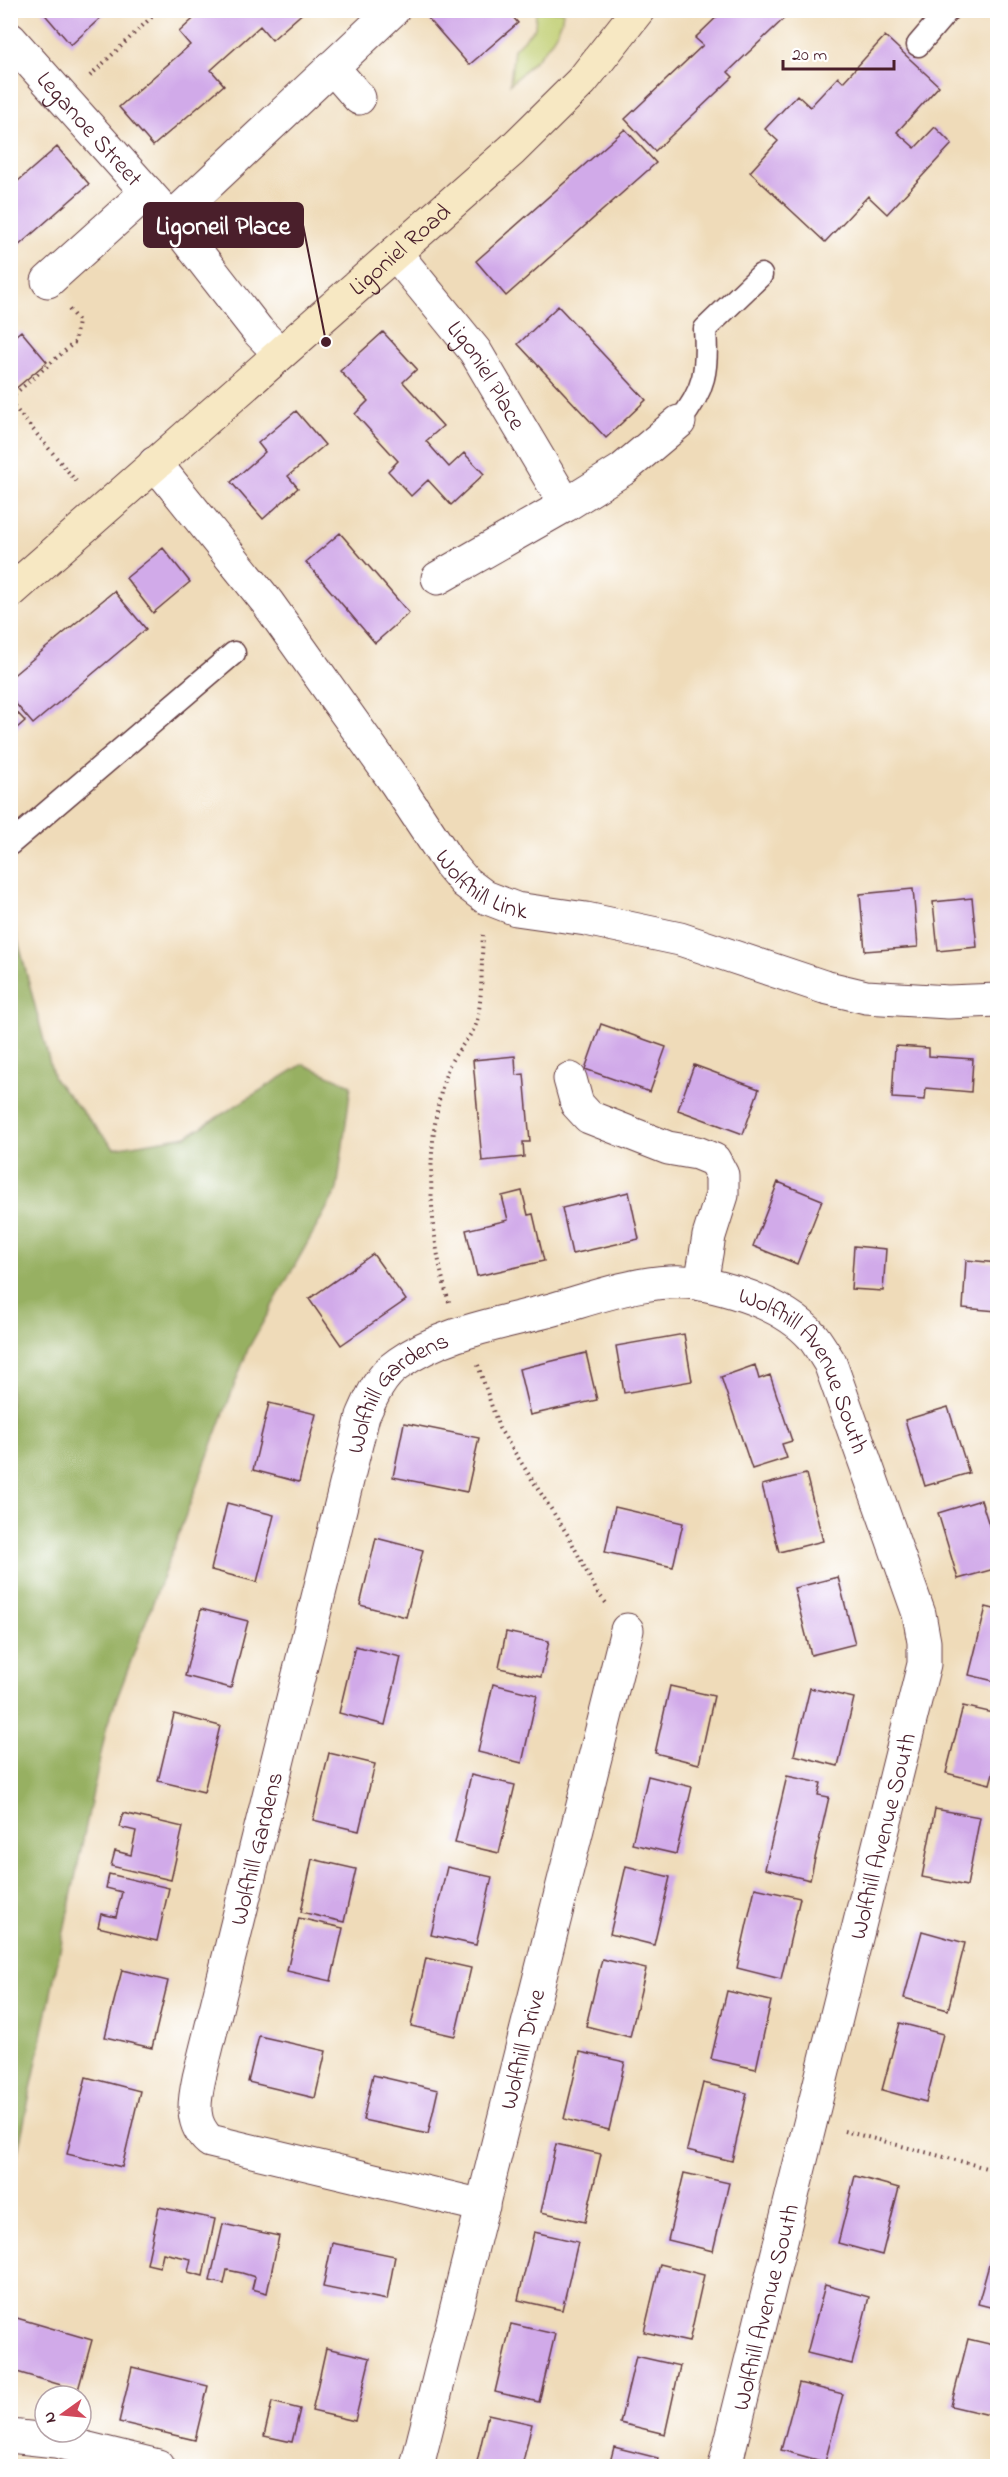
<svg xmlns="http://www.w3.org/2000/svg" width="1008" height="2477" viewBox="0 0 1008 2477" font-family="'Indie Flower',sans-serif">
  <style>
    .green { fill: #bfcd70; stroke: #84764e; stroke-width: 1.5 }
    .forest { fill: #97b062; stroke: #706846; stroke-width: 1.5 }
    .building { fill: #d1aae9 }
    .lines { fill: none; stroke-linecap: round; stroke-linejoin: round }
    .lane-casing { stroke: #633b40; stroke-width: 25 }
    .street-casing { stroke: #633b40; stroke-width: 35 }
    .secondary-casing { stroke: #633b40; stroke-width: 35 }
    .path { stroke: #633b40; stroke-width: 4; stroke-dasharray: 1.5 4.5; stroke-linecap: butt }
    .lane { stroke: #fff; stroke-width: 22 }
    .street { stroke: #fff; stroke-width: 33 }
    .secondary { stroke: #f7e8c3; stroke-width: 33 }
    .labels { text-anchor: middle; stroke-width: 4.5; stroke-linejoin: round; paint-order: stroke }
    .street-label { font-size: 24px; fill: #4a1f2b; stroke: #fff }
    .leader { fill: none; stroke: #4a1f2b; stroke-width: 2 }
    .callout-dot { fill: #4a1f2b; stroke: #fff; stroke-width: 2 }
    .callout { fill: #4a1f2b; stroke: #4a1f2b; stroke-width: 2 }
    .callout-label { font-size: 26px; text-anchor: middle; font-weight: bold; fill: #fff }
  </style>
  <rect width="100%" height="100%" fill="#fff"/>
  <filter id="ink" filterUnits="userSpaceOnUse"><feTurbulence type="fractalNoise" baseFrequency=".0167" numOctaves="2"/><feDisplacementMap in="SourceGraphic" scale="12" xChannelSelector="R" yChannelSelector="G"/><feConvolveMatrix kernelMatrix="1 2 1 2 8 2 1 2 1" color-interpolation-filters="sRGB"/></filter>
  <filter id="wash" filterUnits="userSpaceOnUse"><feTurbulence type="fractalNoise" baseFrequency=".008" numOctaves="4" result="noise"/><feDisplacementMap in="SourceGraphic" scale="24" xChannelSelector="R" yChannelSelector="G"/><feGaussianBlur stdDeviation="1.35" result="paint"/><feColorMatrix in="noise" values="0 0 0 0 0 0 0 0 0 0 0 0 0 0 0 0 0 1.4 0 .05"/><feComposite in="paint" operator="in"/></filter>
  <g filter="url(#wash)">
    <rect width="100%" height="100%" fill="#efdbb9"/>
    <!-- green -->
    <path class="green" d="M536,11H563C562,39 530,65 510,84L514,49L535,28Z"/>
    <!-- forest -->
    <path class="forest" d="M10,910L54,1079L114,1148L187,1136L303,1064L351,1085L337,1190L248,1349L107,1725L17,2156L11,2159Z"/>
    <g id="blocks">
      <!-- building -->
      <path class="building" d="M41,10H109L71,45Z
        M203,10H306L272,40L260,26L211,70L224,85L153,146L119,107L190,45L179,32Z
        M435,10H507L518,23L469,65L427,17Z
        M724,10H793L728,72L733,77L655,151L625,119L703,45L695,38Z
        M885,36L939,86L897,132L915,148L935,127L952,144L887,214L868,196L825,242L750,172L778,141L765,129L797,95L810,107L838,77L843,82Z
        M625,129L656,163L506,296L476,261Z
        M57,147L89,184L17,247L10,240V188Z
        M558,306L646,400L606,438L518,344Z
        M21,331L47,362L14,390L10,386V340Z
        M383,332L417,369L403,382L443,426L426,441L449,467L464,453L484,474L451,505L428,480L411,496L388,471L398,461L355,414L368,401L340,371Z
        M296,411L325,445L288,476L298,488L263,519L231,482L265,452L258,443Z
        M340,533L409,613L375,643L306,562Z
        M163,548L190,582L153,613L126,578Z
        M114,591L146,629L33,724L10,697V678Z
        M10,705L25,721L10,734Z
        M913,889L918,947L865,951L860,894Z
        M972,898L977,947L938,951L933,902Z
        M601,1024L666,1047L650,1092L585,1069Z
        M895,1046L929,1048V1056L973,1059L971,1092L926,1088L925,1100L892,1098Z
        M515,1056L516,1075L524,1074L530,1142H523L524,1157L482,1161L473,1060Z
        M694,1065L759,1089L743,1134L678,1110Z
        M778,1182L822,1200L797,1264L753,1246Z
        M522,1191L528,1215L533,1214L544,1261L477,1276L466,1230L508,1220L502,1196Z
        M629,1192L639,1239L572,1254L562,1208Z
        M854,1246L886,1249L883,1291L851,1289Z
        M373,1254L406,1300L341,1345L309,1299Z
        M966,1260L998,1263L997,1311L963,1308Z
        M684,1334L692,1381L624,1393L616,1346Z
        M586,1353L597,1400L530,1415L519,1369Z
        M755,1365L759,1379L770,1375L792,1441L782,1444L787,1458L752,1469L721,1377Z
        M269,1403L316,1414L299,1482L253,1470Z
        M948,1407L969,1473L925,1486L905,1420Z
        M404,1423L479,1438L467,1492L393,1477Z
        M806,1474L823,1541L779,1552L762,1485Z
        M981,1500L998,1553V1568L958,1579L938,1513Z
        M227,1503L274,1515L257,1582L211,1570Z
        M615,1507L683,1523L673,1567L605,1552Z
        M376,1538L423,1550L406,1617L360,1605Z
        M838,1577L855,1644L811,1655L794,1588Z
        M986,1607L998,1610V1682L969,1675Z
        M201,1609L248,1621L231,1688L185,1676Z
        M506,1632L549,1641L541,1677L499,1668Z
        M355,1646L401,1657L385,1725L339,1713Z
        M493,1684L537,1695L522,1763L478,1752Z
        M670,1686L714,1696L699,1764L655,1753Z
        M810,1688L854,1698L838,1766L794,1755Z
        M963,1706L998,1714V1755L990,1784L946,1773Z
        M174,1714L220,1726L204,1792L158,1781Z
        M329,1753L375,1764L359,1831L313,1820Z
        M471,1775L515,1785L499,1853L455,1843Z
        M648,1776L692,1787L676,1854L632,1844Z
        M787,1776L821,1783L818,1795L829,1797L810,1880L765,1869Z
        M935,1809L980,1817L967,1886L922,1877Z
        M123,1813L183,1827L171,1880L111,1866L115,1851L131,1855L136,1831L119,1827Z
        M312,1859L356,1869L344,1922L301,1912Z
        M626,1866L670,1877L654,1945L610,1934Z
        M447,1867L492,1877L476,1945L431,1935Z
        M109,1874L169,1888L157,1941L98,1927L101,1914L116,1917L122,1892L106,1888Z
        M755,1888L800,1898L781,1979L737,1968Z
        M299,1918L343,1928L331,1981L287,1971Z
        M922,1931L965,1943L948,2010L904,1998Z
        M426,1958L471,1968L455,2036L411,2026Z
        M602,1959L646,1969L630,2037L586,2026Z
        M122,1970L168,1981L152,2048L105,2037Z
        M727,1991L771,2001L756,2069L711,2059Z
        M900,2023L943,2034L926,2102L882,2090Z
        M259,2036L326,2051L315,2098L248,2082Z
        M580,2052L625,2062L609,2130L564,2119Z
        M373,2075L438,2090L428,2134L363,2120Z
        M86,2077L140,2091L122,2167L67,2154Z
        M703,2083L747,2093L732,2161L687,2150Z
        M556,2144L601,2154L585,2222L541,2212Z
        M684,2173L729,2183L713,2251L668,2240Z
        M855,2176L899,2188L882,2255L838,2243Z
        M159,2207L215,2219L203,2276L188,2272L191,2259L163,2253L160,2267L147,2264Z
        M223,2224L279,2236L267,2293L252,2289L255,2277L242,2273L227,2270L224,2284L210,2281Z
        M534,2232L578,2242L562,2310L518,2300Z
        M998,2233V2309L978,2304Z
        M332,2243L395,2256L387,2300L323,2287Z
        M660,2264L704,2275L689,2342L644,2332Z
        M825,2285L869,2297L852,2364L807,2353Z
        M10,2316L92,2340L78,2390L10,2370Z
        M511,2324L555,2334L539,2402L495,2392Z
        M968,2339L998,2346V2417L951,2406Z
        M326,2348L370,2358L355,2421L312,2411Z
        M636,2356L680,2366L665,2434L620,2423Z
        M132,2367L208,2386L195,2440L119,2422Z
        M799,2383L843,2394L825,2462L781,2450Z
        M272,2402L300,2409L292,2442L264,2436Z
        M488,2414L532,2424L522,2466H476Z
        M614,2447L658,2458L656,2466H609Z"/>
    </g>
  </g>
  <g filter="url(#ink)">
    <use href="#blocks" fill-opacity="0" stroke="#633b40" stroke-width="1.5"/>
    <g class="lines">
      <!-- lane casing -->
      <g class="lane-casing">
        <path id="lane" d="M918,45L948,10
          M679,422C705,390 708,369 705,329L761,275
          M10,844L234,653"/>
      </g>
      <!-- street casing -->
      <g class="street-casing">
        <g id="street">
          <path id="s1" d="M10,39L171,219L258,331L279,353"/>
          <path d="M332,67L359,98"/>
          <path d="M171,219L393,10"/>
          <path id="s2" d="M395,253L475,351L566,505"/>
          <path d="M48,281L147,192"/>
          <path id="s3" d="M155,463L267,602L396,783L449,863L465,882L485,897L516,909L586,919L680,939L824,987L866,997L948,1002L998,1000"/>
          <path d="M438,578L566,505L622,470L679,422"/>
          <path d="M570,1079L577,1104L589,1117L668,1148L697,1153L714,1160L722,1175V1195L709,1236L701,1284"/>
          <path id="s4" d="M483,2206L210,2141C190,2124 194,2102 199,2078L363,1416C371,1398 380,1376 398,1364C441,1333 497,1324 547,1311C595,1298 653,1274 703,1284C741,1292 787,1307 813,1337C819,1345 825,1355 830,1363L919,1614L924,1642V1664L725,2466"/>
          <path d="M10,2436L56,2441L158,2466"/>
          <path id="s5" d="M417,2466L627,1630"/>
        </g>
      </g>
      <!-- secondary casing -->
      <g class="secondary-casing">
        <g id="secondary">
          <path id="s6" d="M10,592L512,150L582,81L638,10"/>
        </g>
      </g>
      <!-- path -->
      <path class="path" d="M90,76L159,10
        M10,398L75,342L78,321L68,308
        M10,402L76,481
        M449,1302C427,1231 424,1138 448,1068C454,1052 474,1035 477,1021C483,994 481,962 483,935
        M478,1365L499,1428L569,1537L597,1592L606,1603
        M844,2131L998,2171"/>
      <!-- lane -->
      <use href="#lane" class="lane"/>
      <!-- street -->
      <use href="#street" class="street"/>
      <!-- secondary -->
      <use href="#secondary" class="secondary"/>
    </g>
  </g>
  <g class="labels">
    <!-- street labels -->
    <g class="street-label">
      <text dy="8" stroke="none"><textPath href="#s1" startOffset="120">Leganoe Street</textPath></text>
      <text dy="8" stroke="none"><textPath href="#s6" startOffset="519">Ligoniel Road</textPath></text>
      <text dy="8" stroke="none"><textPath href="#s2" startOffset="153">Ligoniel Place</textPath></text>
      <text dy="8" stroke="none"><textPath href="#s3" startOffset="537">Wolfhill Link</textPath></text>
      <text dy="8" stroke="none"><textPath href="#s4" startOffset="1557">Wolfhill Avenue South</textPath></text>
      <text dy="8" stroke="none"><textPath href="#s4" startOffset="1071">Wolfhill Gardens</textPath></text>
      <text transform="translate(882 1836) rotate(-76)" y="8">Wolfhill Avenue South</text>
      <text dy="8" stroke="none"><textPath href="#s4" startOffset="585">Wolfhill Gardens</textPath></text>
      <text dy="8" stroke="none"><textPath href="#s5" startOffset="430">Wolfhill Drive</textPath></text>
      <text transform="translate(765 2307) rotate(-76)" y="8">Wolfhill Avenue South</text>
    </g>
  </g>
  <!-- callouts -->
  <path class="leader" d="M326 342L303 225"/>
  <circle class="callout-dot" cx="326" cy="342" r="6"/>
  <rect class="callout" x="144" y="203" width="159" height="44" rx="6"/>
  <g class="callout-label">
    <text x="223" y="234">Ligoneil Place</text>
  </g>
  <!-- margin -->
  <rect width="1008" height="2477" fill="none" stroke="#fff" stroke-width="36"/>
  <!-- north arrow -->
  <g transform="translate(63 2414) rotate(255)"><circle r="28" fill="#ffffff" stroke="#b7a5aa" stroke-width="1.5"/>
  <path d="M0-4.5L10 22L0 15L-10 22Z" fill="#d1495b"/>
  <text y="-9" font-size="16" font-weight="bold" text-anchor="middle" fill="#4a1f2b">N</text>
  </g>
  <!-- scale -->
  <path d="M783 60v9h111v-9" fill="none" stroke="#4a1f2b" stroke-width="3"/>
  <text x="792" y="60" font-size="18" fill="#4a1f2b" stroke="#ffffff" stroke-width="4.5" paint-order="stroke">20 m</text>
</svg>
